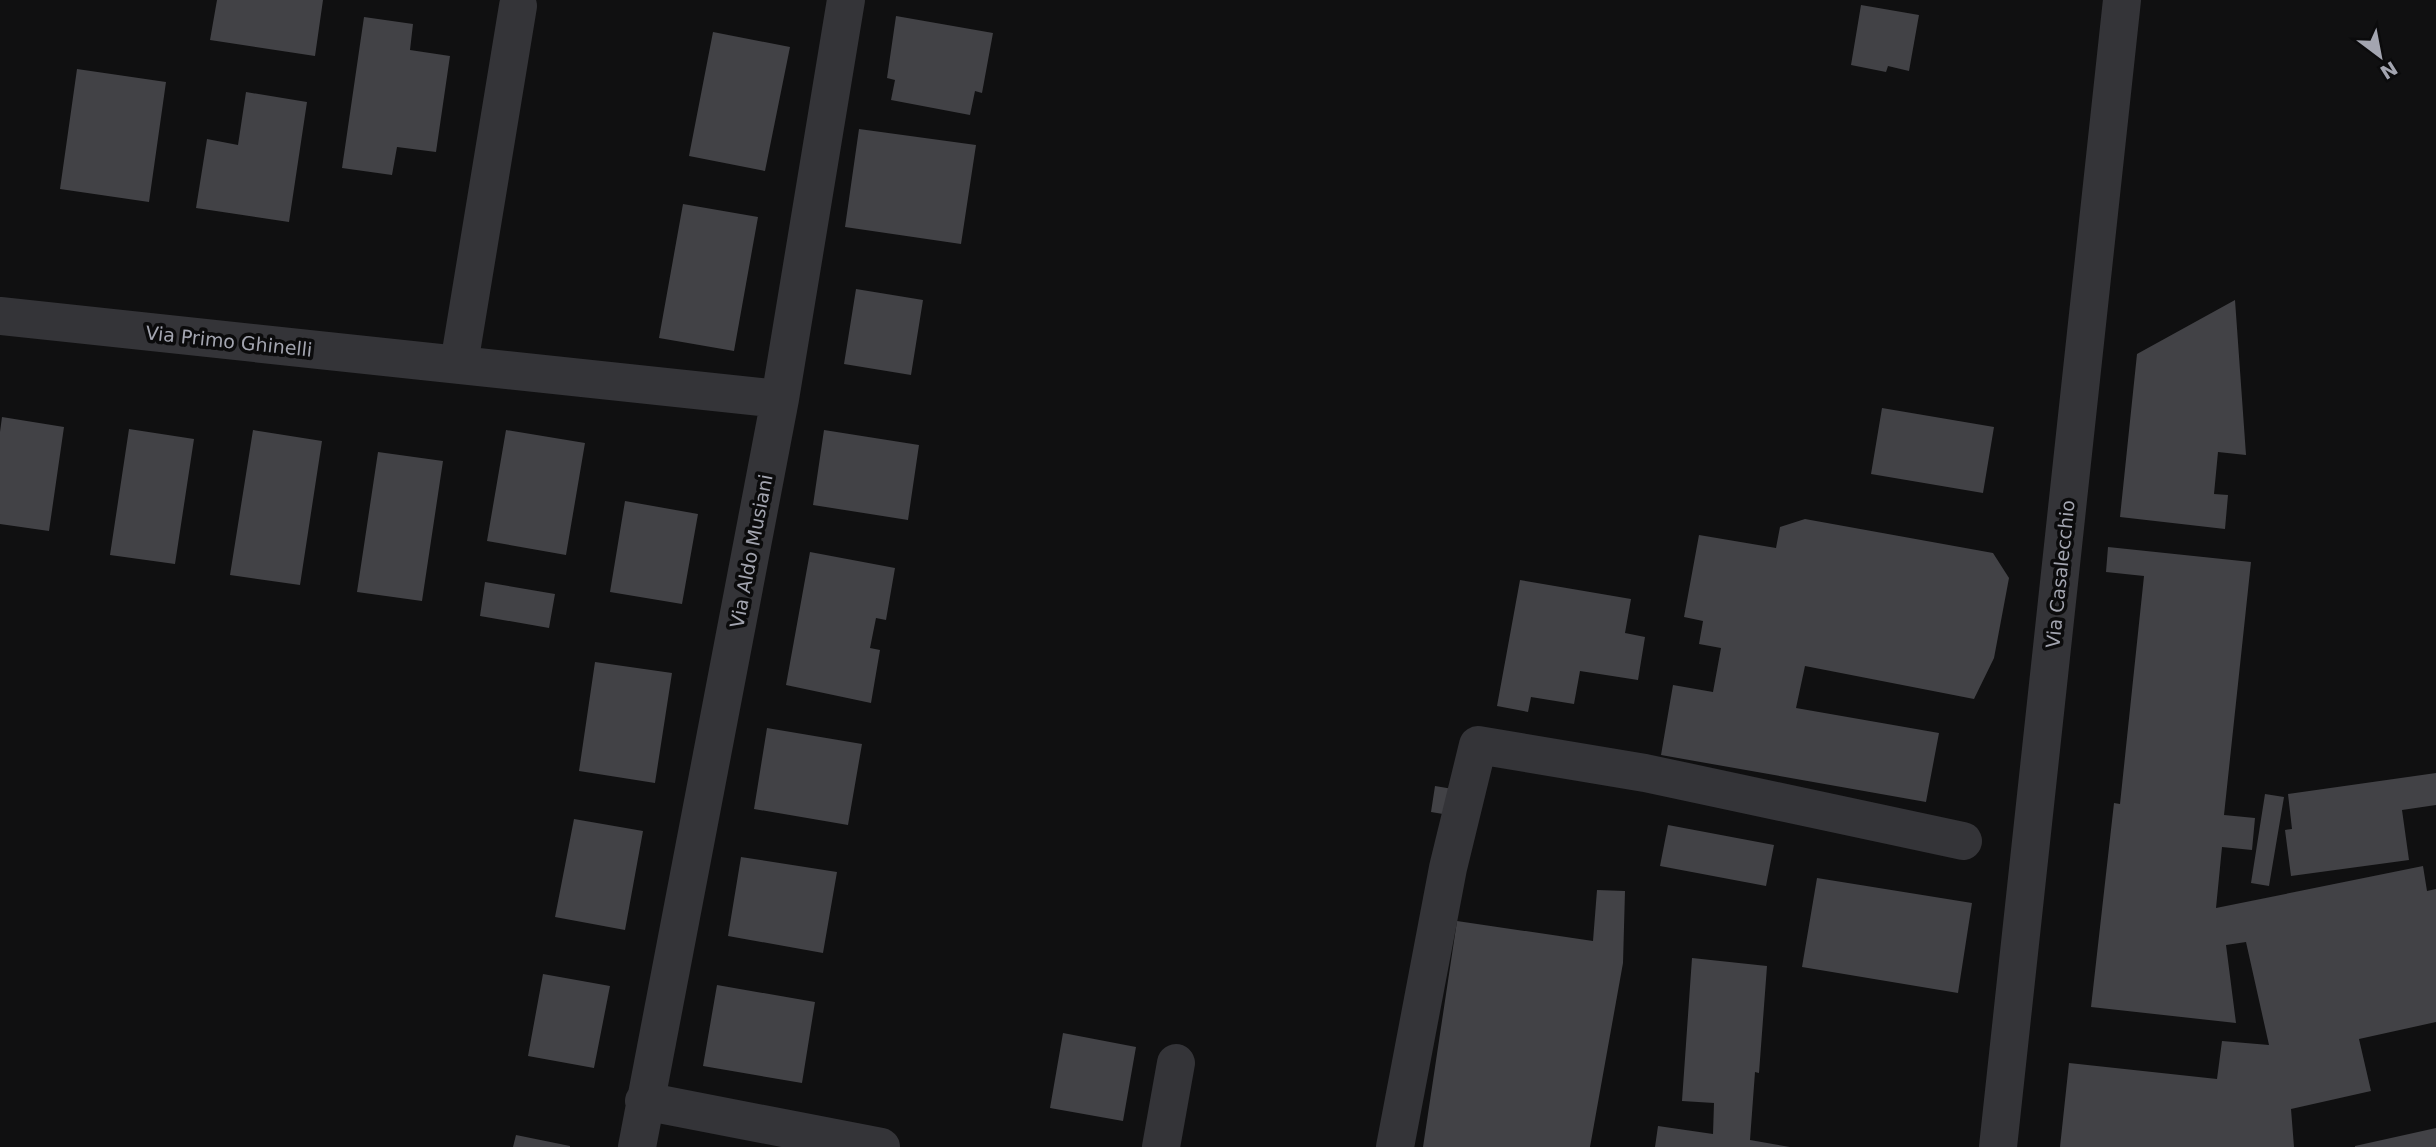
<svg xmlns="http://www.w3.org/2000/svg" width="2436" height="1147" viewBox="0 0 2436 1147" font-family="'DejaVu Sans',sans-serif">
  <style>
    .building { fill: #424246 }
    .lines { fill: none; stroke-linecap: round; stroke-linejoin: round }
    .minor { stroke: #343438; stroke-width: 38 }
    .labels { text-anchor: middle; stroke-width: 7; stroke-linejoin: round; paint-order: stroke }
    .street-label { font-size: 19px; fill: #a3a5b0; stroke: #0b0b0c }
  </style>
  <rect width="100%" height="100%" fill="#101011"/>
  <!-- building -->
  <path class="building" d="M217,0H323L315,56L210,40Z
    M1861,5L1919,15L1909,71L1888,66L1886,72L1851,65Z
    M896,16L993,33L982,93L975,91L970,115L891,100L895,80L887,78Z
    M364,17L413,24L410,50L450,56L436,152L397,147L392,175L342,168Z
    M713,32L790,47L765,171L689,156Z
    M77,69L166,82L149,202L60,189Z
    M246,92L307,102L289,222L196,208L207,139L238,145Z
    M859,129L976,145L961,244L845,227Z
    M683,204L758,217L734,351L659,338Z
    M856,289L923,300L911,375L844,364Z
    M2235,300L2246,455L2218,452L2214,494L2228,495L2225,529L2120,517L2137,354Z
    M1882,408L1994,427L1983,493L1871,474Z
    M2,417L64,427L49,531L0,524V432Z
    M129,429L194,439L175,564L110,555Z
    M253,430L322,441L300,585L230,575Z
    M506,430L585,443L566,555L487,541Z
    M824,430L919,445L908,520L813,505Z
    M378,452L443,461L422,601L357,592Z
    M625,501L698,514L682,604L610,592Z
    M1805,519L1993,553L2009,578L1994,658L1974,699L1805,666L1796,708L1939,733L1926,802L1661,755L1673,685L1713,692L1721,648L1699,644L1703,621L1684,617L1699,535L1776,548L1780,527Z
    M2108,547L2251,562L2224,815L2255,818L2252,850L2222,847L2216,908L2423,866L2427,891L2436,889V1022L2359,1039L2371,1091L2291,1109L2294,1147H2060L2069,1063L2217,1079L2222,1041L2269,1045L2246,942L2226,945L2236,1023L2091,1007L2114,803L2120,804L2144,576L2106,572Z
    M810,552L895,568L886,620L876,618L870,648L880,650L871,703L786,685Z
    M1520,580L1631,599L1625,633L1645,637L1638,680L1580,671L1574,704L1531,697L1528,712L1497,706Z
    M485,582L555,594L549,628L480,616Z
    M595,662L672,673L655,783L579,771Z
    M767,728L862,744L848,825L754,809Z
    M2436,773V805L2402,810L2409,860L2291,876L2285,830L2292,829L2288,794Z
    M1435,786L1453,789L1449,815L1431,812Z
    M2265,794L2284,797L2269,886L2251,883Z
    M574,819L643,831L625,930L555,917Z
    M1668,825L1774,845L1766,886L1660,866Z
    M741,857L837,872L823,953L728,936Z
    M1817,878L1972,903L1958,993L1802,967Z
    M1597,890L1625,891L1623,963L1590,1147H1423L1457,921L1593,941Z
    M1692,958L1767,966L1759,1073L1755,1072L1750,1140L1790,1147H1655L1658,1126L1713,1134L1714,1103L1682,1101Z
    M543,974L610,986L594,1068L528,1056Z
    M717,985L815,1002L802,1083L703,1066Z
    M1063,1033L1136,1047L1123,1121L1050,1108Z
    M2436,1128V1147H2355V1146Z
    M516,1135L570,1146V1147H513Z"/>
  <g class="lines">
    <!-- minor -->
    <path class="minor" d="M0,316L780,399
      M459,364L518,6
      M644,1101L881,1147
      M637,1147L780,399L846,0
      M1161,1147L1176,1063
      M1395,1147L1448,868L1478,745L1645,773L1963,841
      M1998,1147L2122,0"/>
  </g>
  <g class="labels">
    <!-- street labels -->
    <g class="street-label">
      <text transform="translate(229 341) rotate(6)" y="7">Via Primo Ghinelli</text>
      <text transform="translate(751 551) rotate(-79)" y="7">Via Aldo Musiani</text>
      <text transform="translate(2060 574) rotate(-84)" y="7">Via Casalecchio</text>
    </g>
  </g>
  <!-- north arrow -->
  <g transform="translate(2380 56) rotate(148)" stroke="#0b0b0c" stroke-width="5" paint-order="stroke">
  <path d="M0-5L12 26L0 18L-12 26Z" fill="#a3a5b0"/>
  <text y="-10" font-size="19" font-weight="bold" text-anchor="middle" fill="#a3a5b0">N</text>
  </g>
</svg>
